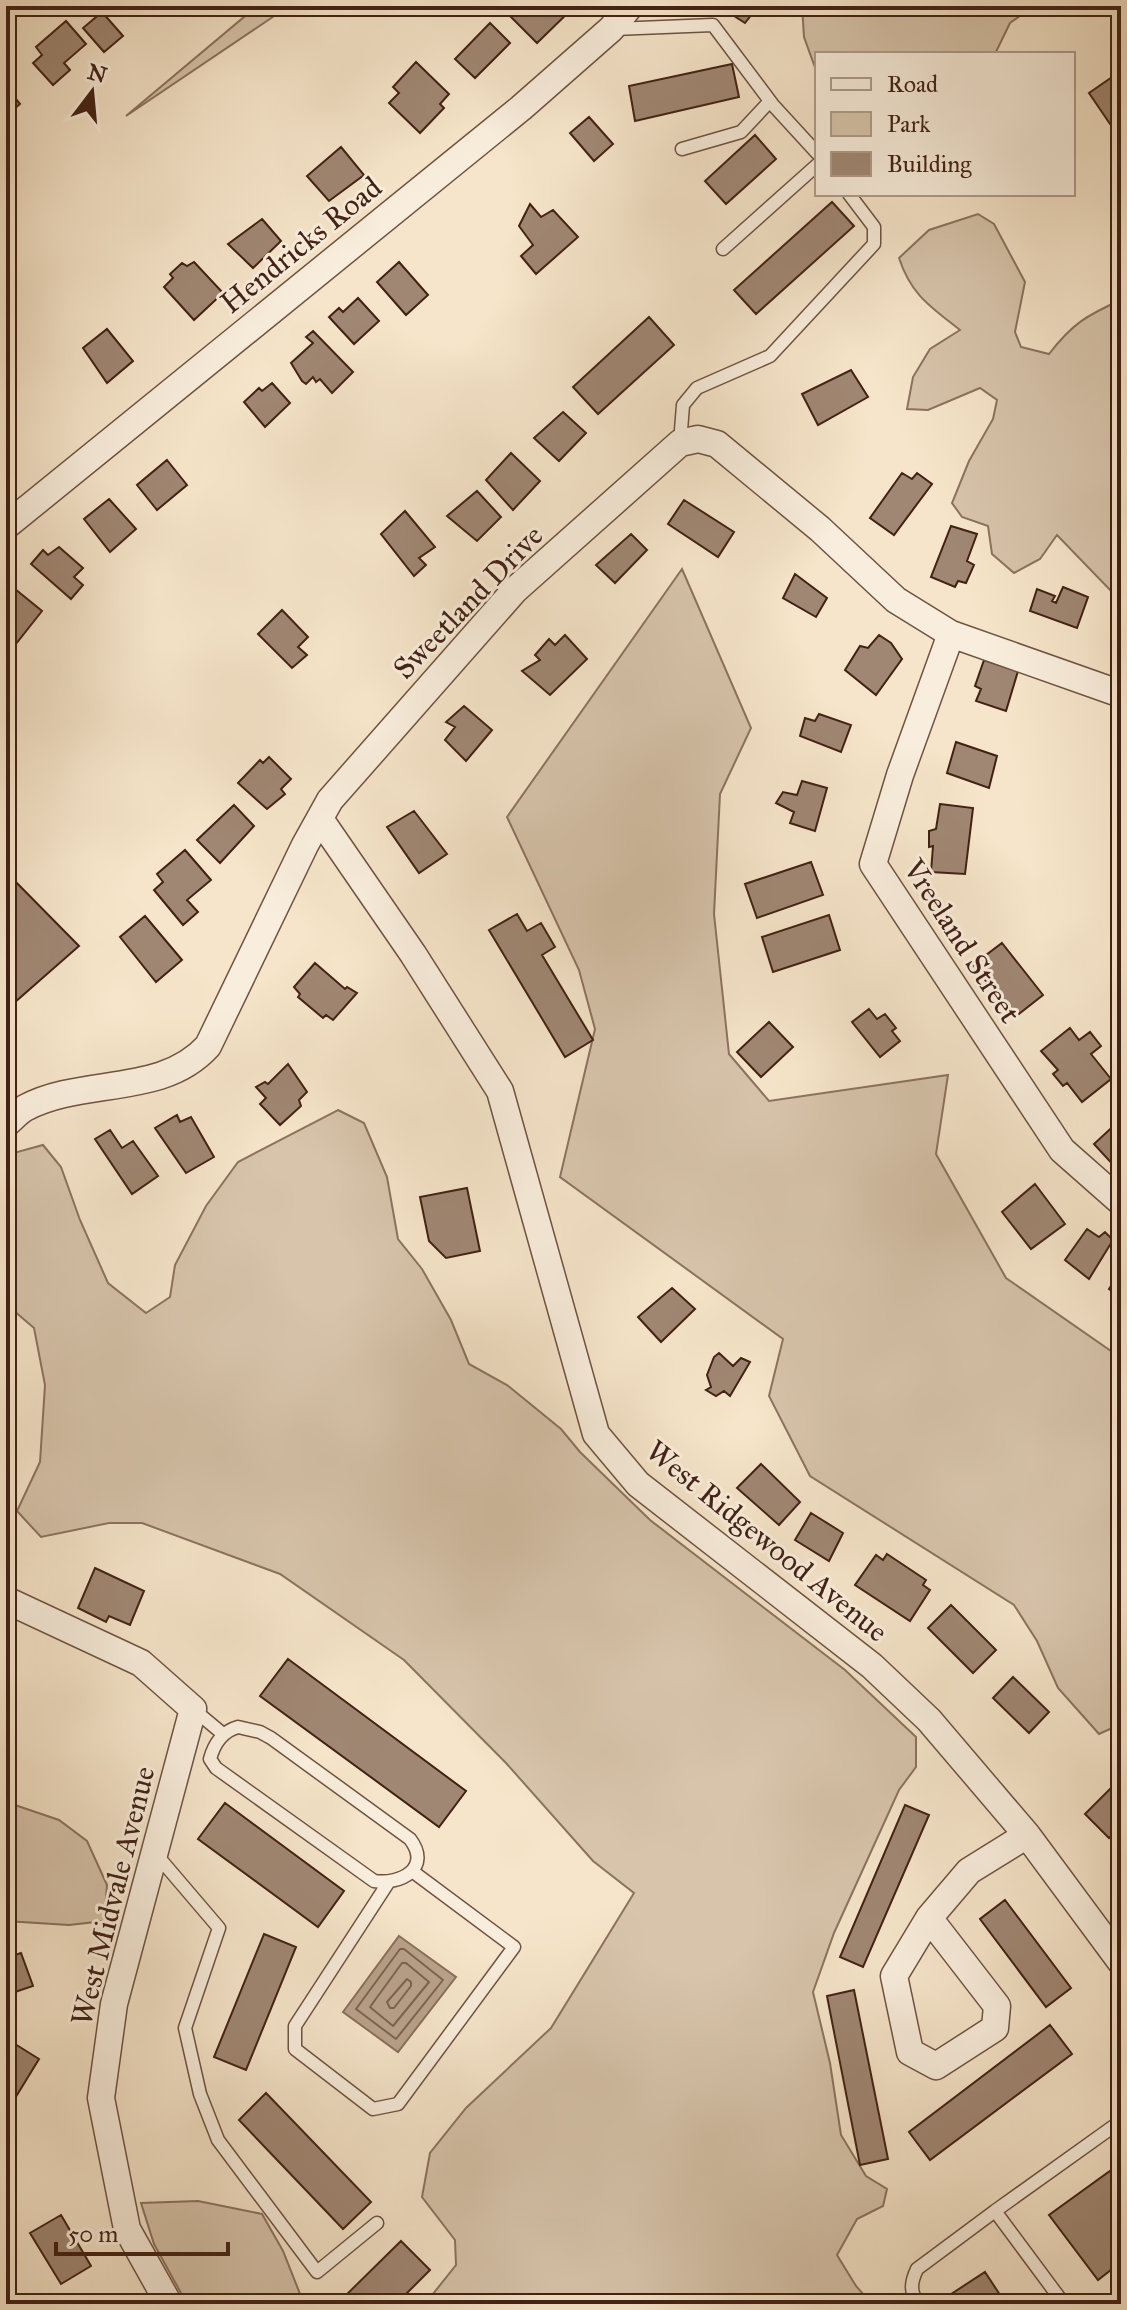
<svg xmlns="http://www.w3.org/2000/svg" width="1127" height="2310" viewBox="0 0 1127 2310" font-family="'IM FELL Great Primer',serif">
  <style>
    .green { fill: #d7c4ab; stroke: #8c7260; stroke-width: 2 }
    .water { fill: #b9a28c; stroke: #896e5c; stroke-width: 2 }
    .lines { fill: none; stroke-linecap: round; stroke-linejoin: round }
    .shore { stroke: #7e6250; stroke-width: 2 }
    .building { fill: #a08773; stroke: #422115; stroke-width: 2 }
    .service-casing { stroke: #6f5242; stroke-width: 15 }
    .minor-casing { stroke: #6f5242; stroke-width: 29 }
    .service { stroke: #f9eedd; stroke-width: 12 }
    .minor { stroke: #f9eedd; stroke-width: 26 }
    .labels { text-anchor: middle; stroke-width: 6; stroke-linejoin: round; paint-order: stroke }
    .street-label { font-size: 30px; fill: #422115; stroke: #f9eedd }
  </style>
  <rect width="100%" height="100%" fill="#f6e5ca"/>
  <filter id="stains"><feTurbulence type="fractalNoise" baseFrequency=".0025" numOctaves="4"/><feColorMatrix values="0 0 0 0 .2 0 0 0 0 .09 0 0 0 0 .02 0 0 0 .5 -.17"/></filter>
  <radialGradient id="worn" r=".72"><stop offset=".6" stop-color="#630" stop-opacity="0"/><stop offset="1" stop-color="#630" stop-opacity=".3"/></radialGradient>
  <!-- green -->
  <path class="green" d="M257,6H289L126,116Z
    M802,6H1034L1010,23L995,54H817V73L804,37Z
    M978,214L994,224L1025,282L1015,332L1021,347L1049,354C1072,324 1087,315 1121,300V596L1112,592L1057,535L1040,559L1014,573L992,554L988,526L962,517L952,503L969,461L993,419L997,400L980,388L928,410L907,409L913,377L930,349L960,330C931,307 911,295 899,258L929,230Z
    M682,569L751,728L720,794L714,914L729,1054L769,1101L948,1075L936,1154L1006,1278L1121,1358V1724L1099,1734L1058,1688L1037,1641L1014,1605L810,1476L769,1396L783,1339L560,1177L595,1029L579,970L507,817Z
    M338,1110L364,1123L387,1177L398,1239L422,1269L451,1320L469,1364L507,1385L561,1429L580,1452L650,1520L845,1670L916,1737V1767L899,1790L834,1933L813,1992L830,2063L841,2135L866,2176L887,2189L883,2206L857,2219L837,2255L856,2286L872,2304H425L456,2265L455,2240L422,2197L430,2153L466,2108L551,2028L634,1893L593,1861L506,1763L404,1660L280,1574L142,1523H109L41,1537L17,1511L40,1462L45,1385L34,1328L6,1304V1168L17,1152L43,1145L61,1167L80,1220L108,1283L146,1313L170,1297L175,1265L206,1206L238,1162Z
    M6,1802L59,1820L87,1841L107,1885L104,1921L69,1925L6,1921Z
    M198,2201L262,2214L283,2251L304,2304H187L154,2244L141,2203Z"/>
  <!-- water -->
  <path class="water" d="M399,1936L456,1977L398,2052L343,2012Z"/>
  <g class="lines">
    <!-- shore -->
    <path class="shore" d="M400,1949H404L443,1980L396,2039L356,2009Z
      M402,1963H406L429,1982L393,2026L370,2007Z
      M407,1979L411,1982V1986L394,2008H390L387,2002Z"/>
  </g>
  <!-- building -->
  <path class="building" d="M522,6H575L537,43L511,17Z
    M733,6H767L763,14L756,9L745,23L728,12Z
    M102,12L123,36L104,52L83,28Z
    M66,21L86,44L64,63L70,70L53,85L33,63L42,55L36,47Z
    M490,23L510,43L475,78L455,59Z
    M416,62L449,94L440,104L444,108L420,133L389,103L399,93L393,87Z
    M732,64L739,97L635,121L629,86Z
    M1121,71V117L1110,124L1089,93Z
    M6,87L20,104L6,116Z
    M589,117L613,144L594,161L570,133Z
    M755,135L776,159L726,204L705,181Z
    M341,147L364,175L329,201L307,176Z
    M832,202L854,226L756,314L734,290Z
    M530,204L541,217L553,210L578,237L536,274L521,256L533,245L519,226Z
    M262,219L281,241L253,268L228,244Z
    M194,262L223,293L194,320L164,287L173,278L170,274L182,263L187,266Z
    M399,262L428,295L406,315L377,282Z
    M358,298L379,321L354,344L329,317L339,308L343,312Z
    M649,317L674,345L598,414L573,387Z
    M107,329L133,361L107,383L83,348Z
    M313,331L353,372L332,393L320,379L316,382L313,377L306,384L302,381L291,363L313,343L306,337Z
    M851,370L868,397L818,425L802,394Z
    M272,383L290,403L265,427L244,402L259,388L262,391Z
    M563,412L586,433L559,461L534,438Z
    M511,453L540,481L513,510L486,480Z
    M167,460L187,485L157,510L137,485Z
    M902,473L912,479L917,473L932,484L894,535L870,518Z
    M477,491L501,517L477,541L447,516Z
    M109,499L136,529L110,552L84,519Z
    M684,500L734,532L718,557L668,524Z
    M405,511L435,547L419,558L426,565L414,576L381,534Z
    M951,526L977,534L967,561L974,565L966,583L958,581L955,587L931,577Z
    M631,534L647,550L615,583L596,565Z
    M59,547L83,568L74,577L83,585L71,599L31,564L43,550L48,555Z
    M795,574L827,598L816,617L783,598Z
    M1063,587L1088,597L1077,628L1030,611L1037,589L1055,596L1052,601L1056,603Z
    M15,589L42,611L15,645L6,638V609L9,606L6,600Z
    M282,610L308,637L298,647L307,655L292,668L258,634Z
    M565,635L587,659L550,695L522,671L540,660L535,655L549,639L555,645Z
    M879,635L891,643L902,659L876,695L845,670L860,646L868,648Z
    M984,660L1018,671L1006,711L976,701L981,689L975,686Z
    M464,706L492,730L466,761L445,740L455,727L446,722Z
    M819,714L851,725L841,752L800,736L805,718L815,721Z
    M956,742L997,756L989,788L947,773Z
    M269,757L291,779L281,789L285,794L267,809L238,783L260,760L263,763Z
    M802,781L827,788L815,831L790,823L794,812L776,803L783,792L797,795Z
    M940,804L973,808L965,874L931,872L933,846L929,847V831L936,829Z
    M234,805L254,826L220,863L197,840Z
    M414,811L447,854L419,873L387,827Z
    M185,850L211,880L187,900L198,912L183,925L154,890L163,882L157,874Z
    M811,862L823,895L757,918L745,884Z
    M6,872L79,946L6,1010Z
    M517,914L527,931L541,923L555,947L542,955L593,1040L565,1057L489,930Z
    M829,915L840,950L773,972L762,937Z
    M145,916L182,960L156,982L120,937Z
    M1002,943L1043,995L1015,1017L973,965Z
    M315,963L345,989L347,987L357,993L333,1020L326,1015L323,1018L298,997L300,994L294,987Z
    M869,1009L877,1019L885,1014L896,1028L892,1031L900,1041L880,1057L852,1022Z
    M769,1022L793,1047L761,1077L737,1052Z
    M1070,1028L1079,1040L1090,1032L1101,1046L1091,1054L1111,1079L1082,1102L1067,1083L1063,1086L1053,1074L1058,1070L1041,1051Z
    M288,1064L307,1092L299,1100L301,1106L280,1125L260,1104L266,1098L256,1087L265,1082L268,1084Z
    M177,1115L180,1122L191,1117L214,1157L186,1173L155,1128Z
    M1121,1119V1164L1116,1168L1094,1144Z
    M110,1130L122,1148L133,1141L158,1176L132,1194L95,1139Z
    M1035,1184L1065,1224L1031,1249L1002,1212Z
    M467,1188L480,1251L446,1258L429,1241L420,1197Z
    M1087,1229L1099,1237L1105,1232L1113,1240L1089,1279L1065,1260Z
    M1121,1270V1298L1109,1289Z
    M672,1288L695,1309L661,1342L638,1317Z
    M719,1353L733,1366L741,1358L750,1362L730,1396L724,1391L716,1396L706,1390L711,1387L707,1375L714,1357Z
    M761,1464L800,1502L779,1525L737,1488Z
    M811,1513L843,1533L829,1561L795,1540Z
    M887,1554L926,1580L923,1585L930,1590L910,1621L855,1585L876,1555L883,1560Z
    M95,1568L144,1591L130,1625L109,1616L106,1622L78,1608Z
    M951,1605L996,1650L973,1673L928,1628Z
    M288,1659L466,1791L439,1827L260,1696Z
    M1013,1677L1049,1712L1029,1733L993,1698Z
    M1120,1779L1121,1827L1109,1838L1085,1814Z
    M225,1803L344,1891L318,1927L198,1839Z
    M905,1805L929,1815L863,1967L840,1957Z
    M1005,1900L1071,1988L1046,2007L980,1919Z
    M264,1934L296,1947L246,2070L214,2057Z
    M21,1953L33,1986L6,1995V1958Z
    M854,1990L888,2159L860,2165L827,1996Z
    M1050,2025L1072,2054L930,2160L909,2132Z
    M7,2039L39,2059L6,2113V2041Z
    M266,2093L371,2202L343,2229L239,2120Z
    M1121,2163V2262L1098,2280L1049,2215Z
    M61,2215L91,2266L61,2284L30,2233Z
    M401,2241L430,2270L396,2304H337Z
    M985,2272L1006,2304H949L945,2298Z"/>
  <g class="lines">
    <!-- service casing -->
    <g class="service-casing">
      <path id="service" d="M614,29L713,25L773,105L817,153
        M682,149L741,132L770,101
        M723,249L817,165
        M680,443L683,405L697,388L770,356L874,244V227L849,194
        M193,1709L223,1734
        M238,1727L260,1732L271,1738L410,1839C432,1868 401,1885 374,1881L216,1768L210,1759C214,1744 223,1731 238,1727Z
        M155,1853L219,1928L185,2028L200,2094L218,2140L317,2272L377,2223
        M388,1883L295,2026V2049L373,2109L398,2104L514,1947L412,1871
        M995,2211L1121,2121
        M919,2304C909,2292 911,2282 917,2269L995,2211L1064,2304"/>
    </g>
    <!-- minor casing -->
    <g class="minor-casing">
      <path id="minor" d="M6,526L521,108L611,29L630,6
        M951,634L900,775L873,864L1062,1150L1121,1202
        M320,819L413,954L500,1091L596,1434L638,1484L872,1666L929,1720L1027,1835L1121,1962
        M6,1124C12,1119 18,1112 25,1108C83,1077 162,1097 208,1046L305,845L330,800L515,590L680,443L698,439L717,444L820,529L896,600L951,634L1121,694
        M6,1600L141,1663L193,1709L114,2004L101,2098L127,2229L169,2304
        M929,1918L997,2006L995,2028L936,2066L910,2052L894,1976L929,1918L969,1871L1027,1835"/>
    </g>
    <!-- service -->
    <use href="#service" class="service"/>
    <!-- minor -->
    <use href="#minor" class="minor"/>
  </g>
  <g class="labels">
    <!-- street labels -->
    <g class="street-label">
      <text transform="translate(301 245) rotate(-39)" y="10">Hendricks Road</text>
      <text transform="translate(468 602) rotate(-46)" y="10">Sweetland Drive</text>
      <text transform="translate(962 941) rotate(57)" y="10">Vreeland Street</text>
      <text transform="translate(767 1541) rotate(39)" y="10">West Ridgewood Avenue</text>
      <text transform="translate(113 1896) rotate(-76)" y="10">West Midvale Avenue</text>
    </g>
  </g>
  <!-- margin -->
  <rect width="1127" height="2310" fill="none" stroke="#f6e5ca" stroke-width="32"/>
  <rect x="8" y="8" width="1111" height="2294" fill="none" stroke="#422115" stroke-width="4"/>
  <rect x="16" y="16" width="1095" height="2278" fill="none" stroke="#422115" stroke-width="2"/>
  <!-- legend -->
  <rect x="815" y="52" width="260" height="144" fill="#f9eedd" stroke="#b09c8d" stroke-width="2"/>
  <rect x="831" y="78" width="40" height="12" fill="#f9eedd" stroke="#b09c8d" stroke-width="2"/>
  <text x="887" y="92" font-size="24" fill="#422115">Road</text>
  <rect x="831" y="112" width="40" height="24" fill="#d7c4ab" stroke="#b09c8d" stroke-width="2"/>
  <text x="887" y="132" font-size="24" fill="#422115">Park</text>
  <rect x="831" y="152" width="40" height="24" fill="#a08773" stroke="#b09c8d" stroke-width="2"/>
  <text x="887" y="172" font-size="24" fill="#422115">Building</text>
  <!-- north arrow -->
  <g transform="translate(92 92) rotate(16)" stroke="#f9eedd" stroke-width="6" paint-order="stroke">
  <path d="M0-6L14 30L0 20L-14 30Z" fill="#422115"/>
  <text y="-12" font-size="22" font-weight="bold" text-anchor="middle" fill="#422115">N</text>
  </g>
  <!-- scale -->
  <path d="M56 2242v12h172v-12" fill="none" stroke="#422115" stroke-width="4"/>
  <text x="68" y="2242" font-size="24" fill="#422115" stroke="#f9eedd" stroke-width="6" paint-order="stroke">50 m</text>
  <rect width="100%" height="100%" filter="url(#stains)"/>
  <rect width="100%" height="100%" fill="url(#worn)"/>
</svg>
